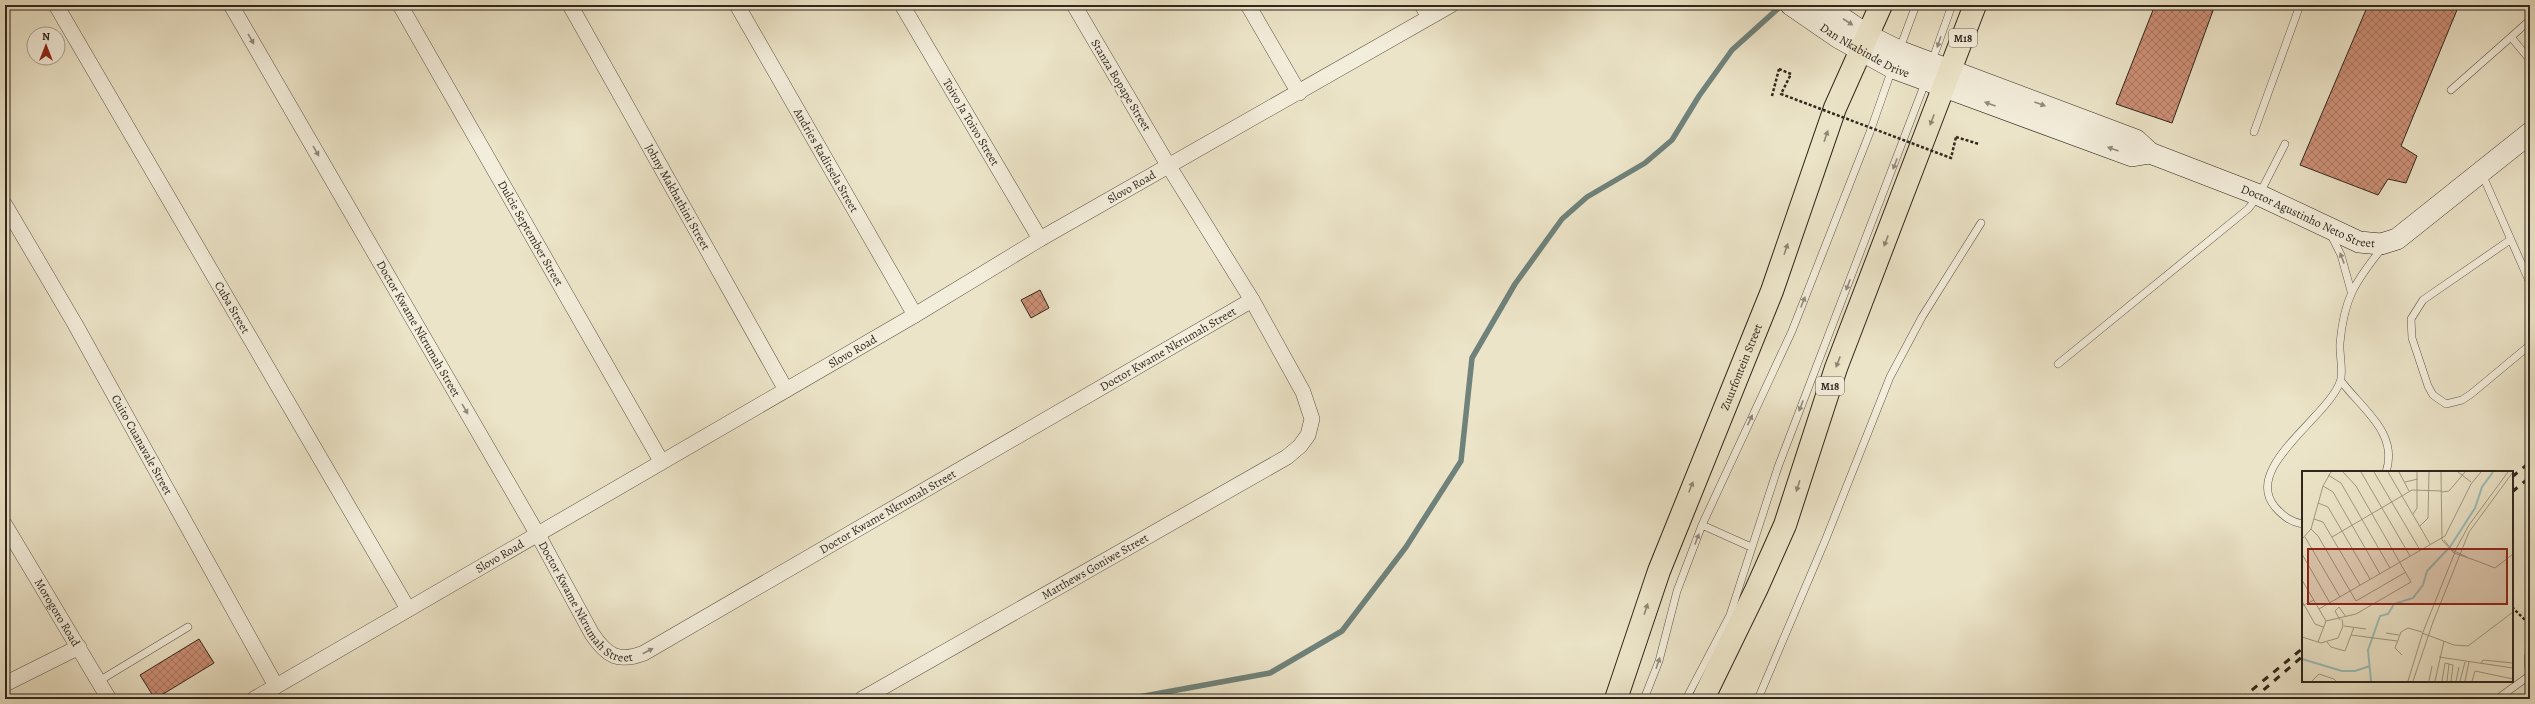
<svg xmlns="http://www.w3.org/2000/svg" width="2535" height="704" viewBox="0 0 2535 704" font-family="Alegreya,serif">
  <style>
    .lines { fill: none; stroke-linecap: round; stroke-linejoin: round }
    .stream { stroke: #6f827b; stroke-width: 5.5 }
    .building { fill: url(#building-cross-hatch); stroke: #2f271d }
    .lane-casing { stroke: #5e5648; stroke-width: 8 }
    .street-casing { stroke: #5e5648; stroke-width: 16 }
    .secondary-casing { stroke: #2f271d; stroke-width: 22 }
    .primary-casing { stroke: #2f271d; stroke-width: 24 }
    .path { stroke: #2f271d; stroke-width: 2.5; stroke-dasharray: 3 2; stroke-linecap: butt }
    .lane { stroke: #f3eddb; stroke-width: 7 }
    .street { stroke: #f3eddb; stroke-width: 15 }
    .secondary { stroke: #f3eddb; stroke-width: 21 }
    .primary { stroke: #ece4c8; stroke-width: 22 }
    .rail { stroke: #2f271d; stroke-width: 3; stroke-dasharray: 7 7; stroke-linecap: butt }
    .path-bridge { stroke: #2f271d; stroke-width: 2.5; stroke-dasharray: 3 2; stroke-linecap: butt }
    .oneway { fill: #918a7c }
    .oneway2 { fill: #8e8672 }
    .labels { text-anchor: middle; stroke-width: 3; stroke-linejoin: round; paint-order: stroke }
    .shield { fill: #f3eddb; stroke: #6a6256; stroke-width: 1 }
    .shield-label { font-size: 11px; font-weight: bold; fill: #2f271d }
    .street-label { font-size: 12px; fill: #2f271d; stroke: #f3eddb }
    .inset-river { fill: none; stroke: #99beba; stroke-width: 2 }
    .inset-road { fill: none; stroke: #a09884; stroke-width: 1 }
    .view { fill: #8f2418; fill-opacity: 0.15; stroke: #8f2418; stroke-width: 2 }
    .inset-edge { fill: none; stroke: #2f271d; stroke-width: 2 }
  </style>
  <defs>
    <pattern id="building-cross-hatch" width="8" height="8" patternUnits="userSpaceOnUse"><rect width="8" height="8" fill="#ce9178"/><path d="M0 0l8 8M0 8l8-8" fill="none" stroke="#a87662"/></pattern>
  </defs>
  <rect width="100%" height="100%" fill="#ece4c8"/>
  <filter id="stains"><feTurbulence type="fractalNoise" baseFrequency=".005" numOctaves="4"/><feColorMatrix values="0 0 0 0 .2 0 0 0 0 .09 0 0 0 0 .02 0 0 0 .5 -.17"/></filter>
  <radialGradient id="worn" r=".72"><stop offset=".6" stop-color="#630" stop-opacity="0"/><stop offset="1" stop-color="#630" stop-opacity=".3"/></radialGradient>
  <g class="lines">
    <!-- stream -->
    <path class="stream" d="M1128,699L1270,673L1342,631L1406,547L1461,461L1472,358L1515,284L1562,219L1587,197L1645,163L1672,140L1699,96L1732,50L1782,5"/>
  </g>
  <!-- building -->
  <path class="building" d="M2155,5H2215L2172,123L2116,104Z
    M2368,5H2459L2401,146L2417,156L2406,183L2388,179L2378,195L2300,165Z
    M1040,290L1049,308L1031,318L1021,300Z
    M199,639L214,663L155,699L140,675Z"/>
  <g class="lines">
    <!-- lane casing -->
    <g class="lane-casing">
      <path id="lane" d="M2511,37L2530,20
        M1900,48L1916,5
        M1932,61L1952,5
        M2451,90L2511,37L2530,60
        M2254,132L2300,5
        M2482,174L2530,283
        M2331,235L2341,255L2351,291
        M2510,240L2423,300L2411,319L2412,338L2428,386L2433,395L2446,404L2462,400L2471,394L2530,345
        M2058,364L2248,209L2259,195L2285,144
        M2341,381C2362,409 2399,433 2386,472
        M2303,524C2291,522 2284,517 2275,507C2242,468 2327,418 2340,382C2344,372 2339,354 2340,343C2344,298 2355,282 2382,248
        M1702,525L1751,547
        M2530,648L2528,659L2530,685
        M99,681L188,627
        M1644,699L1659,661L1677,591L1702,525L1792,331L1870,132L1892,69
        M1686,699L1730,615L1778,467L1925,83
        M1758,699L1825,541L1890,377L1922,317L1981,223
        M2497,699L2529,676"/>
    </g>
    <!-- street casing -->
    <g class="street-casing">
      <g id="street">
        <path id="s1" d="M56,5L408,609"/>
        <path id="s2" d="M231,5L538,535L592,634C607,656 618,663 644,653L1252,300"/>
        <path id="s3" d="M400,5L661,461"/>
        <path id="s4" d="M570,5L786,390"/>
        <path id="s5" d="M737,5L915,315"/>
        <path id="s6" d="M902,5L1040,239"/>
        <path d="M1248,5L1299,93"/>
        <path d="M1422,5L1429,17"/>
        <path id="s7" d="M5,205L75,324L276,686"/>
        <path id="s8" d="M5,525L109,699"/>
        <path d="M5,684L79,647"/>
        <path id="s9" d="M254,699L915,315L1040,239L1451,5"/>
        <path id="s10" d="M862,699L1287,457L1300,446L1308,435L1312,419L1303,392L1252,300L1168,165L1074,5"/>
      </g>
    </g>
    <!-- secondary casing -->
    <g class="secondary-casing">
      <g id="secondary">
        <path id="s11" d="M1791,5L1839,38L1893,68L2132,156L2150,153"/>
        <path id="s12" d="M1823,5L1867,35L1899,51L2136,140L2150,153L2259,195L2359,242L2381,244L2397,239L2530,133"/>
      </g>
    </g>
    <!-- primary casing -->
    <g class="primary-casing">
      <g id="primary">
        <path id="s13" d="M1616,699L1659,571L1772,291L1835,108L1881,5"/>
        <path d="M1703,699L1756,590L1785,525L1836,368L1975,5"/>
      </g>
    </g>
    <!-- path -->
    <path class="path" d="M1772,96L1779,69
      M1956,137L1979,144
      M2512,607L2530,625"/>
    <!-- lane -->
    <use href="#lane" class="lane"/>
    <!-- street -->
    <use href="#street" class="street"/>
    <!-- secondary -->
    <use href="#secondary" class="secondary"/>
    <!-- primary -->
    <use href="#primary" class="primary"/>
    <!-- rail -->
    <path class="rail" d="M2512,477L2530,462
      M2512,492L2530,477
      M2241,699L2303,648
      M2253,699L2303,656"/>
    <!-- path-bridge -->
    <path class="path-bridge" d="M1779,69L1791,74L1781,94L1951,158L1956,137"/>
  </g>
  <!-- one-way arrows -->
  <defs><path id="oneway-solid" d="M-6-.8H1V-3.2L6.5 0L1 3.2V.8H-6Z"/></defs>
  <g class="oneway">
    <use href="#oneway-solid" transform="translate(1848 22) rotate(33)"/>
    <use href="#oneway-solid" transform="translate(251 39) rotate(60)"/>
    <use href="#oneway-solid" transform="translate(1939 42) rotate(109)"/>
    <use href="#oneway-solid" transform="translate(1990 104) rotate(-160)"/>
    <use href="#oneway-solid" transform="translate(2040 104) rotate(20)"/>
    <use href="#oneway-solid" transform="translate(2113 149) rotate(-160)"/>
    <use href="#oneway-solid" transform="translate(316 151) rotate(60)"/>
    <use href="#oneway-solid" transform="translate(1895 164) rotate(111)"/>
    <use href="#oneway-solid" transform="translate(2342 258) rotate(-111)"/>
    <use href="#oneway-solid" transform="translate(1848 285) rotate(111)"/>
    <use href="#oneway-solid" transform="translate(1803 302) rotate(-68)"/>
    <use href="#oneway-solid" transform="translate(1801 406) rotate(111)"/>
    <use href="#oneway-solid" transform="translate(465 409) rotate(60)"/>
    <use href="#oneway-solid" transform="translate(1750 420) rotate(-65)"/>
    <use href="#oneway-solid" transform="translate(1697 539) rotate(-69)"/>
    <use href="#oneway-solid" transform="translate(648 651) rotate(-28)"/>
    <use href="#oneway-solid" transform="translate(1658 663) rotate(-71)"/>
  </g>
  <g class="oneway2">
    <use href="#oneway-solid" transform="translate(1932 120) rotate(111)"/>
    <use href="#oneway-solid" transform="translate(1826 136) rotate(-71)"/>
    <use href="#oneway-solid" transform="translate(1886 241) rotate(111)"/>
    <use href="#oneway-solid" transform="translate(1786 249) rotate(-71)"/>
    <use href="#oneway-solid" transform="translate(1838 362) rotate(111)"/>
    <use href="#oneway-solid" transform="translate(1798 486) rotate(108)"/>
    <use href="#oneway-solid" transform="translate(1691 487) rotate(-68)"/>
    <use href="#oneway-solid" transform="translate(1646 609) rotate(-72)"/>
  </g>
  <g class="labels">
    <!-- shield labels -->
    <g class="shield">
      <rect x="1949" y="29" width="28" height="18" rx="3"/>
      <rect x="1816" y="377" width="28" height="18" rx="3"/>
    </g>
    <g class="shield-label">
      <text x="1963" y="42">M18</text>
      <text x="1830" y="390">M18</text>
    </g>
    <!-- street labels -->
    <g class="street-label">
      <text dy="4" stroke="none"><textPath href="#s11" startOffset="87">Dan Nkabinde Drive</textPath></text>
      <text transform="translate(1121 85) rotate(59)" y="4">Stanza Bopape Street</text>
      <text dy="4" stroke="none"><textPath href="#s6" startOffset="136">Toivo Ja Toivo Street</textPath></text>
      <text dy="4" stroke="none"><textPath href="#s5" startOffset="179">Andries Raditsela Street</textPath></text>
      <text dy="4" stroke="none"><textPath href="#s9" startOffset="1016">Slovo Road</textPath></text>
      <text dy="4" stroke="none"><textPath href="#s4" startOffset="220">Johny Makhathini Street</textPath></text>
      <text dy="4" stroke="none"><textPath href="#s12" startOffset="532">Doctor Agustinho Neto Street</textPath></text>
      <text dy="4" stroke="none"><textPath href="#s3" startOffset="263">Dulcie September Street</textPath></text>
      <text dy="4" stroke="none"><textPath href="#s1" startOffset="350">Cuba Street</textPath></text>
      <text dy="4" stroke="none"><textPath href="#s2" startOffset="374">Doctor Kwame Nkrumah Street</textPath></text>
      <text dy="4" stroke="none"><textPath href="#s2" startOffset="1393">Doctor Kwame Nkrumah Street</textPath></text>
      <text dy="4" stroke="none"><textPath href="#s9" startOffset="692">Slovo Road</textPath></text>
      <text dy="4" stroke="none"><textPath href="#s13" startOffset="355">Zuurfontein Street</textPath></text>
      <text dy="4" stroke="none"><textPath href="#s7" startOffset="276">Cuito Cuanavale Street</textPath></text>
      <text dy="4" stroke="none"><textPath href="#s2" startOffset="1069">Doctor Kwame Nkrumah Street</textPath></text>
      <text dy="4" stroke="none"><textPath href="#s9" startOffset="284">Slovo Road</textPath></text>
      <text dy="4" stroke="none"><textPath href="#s10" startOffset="268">Matthews Goniwe Street</textPath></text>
      <text dy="4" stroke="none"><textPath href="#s2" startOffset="698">Doctor Kwame Nkrumah Street</textPath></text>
      <text dy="4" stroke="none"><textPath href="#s8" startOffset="102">Morogoro Road</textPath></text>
    </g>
  </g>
  <!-- overview -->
  <g transform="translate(2302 471)">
    <rect width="211" height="211" fill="#ece4c8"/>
    <path class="inset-river" d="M0,188L40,200H53L68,195M69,210L66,179L78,145L86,143L92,133L111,127L121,114L125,100L148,76L173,37L180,16L191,1"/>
    <path class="inset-road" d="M59,1L108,85M72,1L118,79M86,1L128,73M97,1L107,20M139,1L140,69L152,82L175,90M156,1L169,11M26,4L39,12L88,97M103,11L116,8M21,15L31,21L78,103M140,21L147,20L163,1M16,32L26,36L68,108M111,43L115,37V1M12,48L21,51L58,114M118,55L126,47L127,1M9,58L16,65L54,130L104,101M3,66L38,126M30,66L110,19L140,20M0,68L9,58L21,15L29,1M142,69L150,79L165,86M0,83L28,132M175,90L193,97L211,83M0,109L24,150M0,130L13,153L21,156M0,135L12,129M17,138L143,65L169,13L179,1M38,149L33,140L37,136L44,146M24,150L54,143L109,111L54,15L41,1M42,155L64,158M84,162L97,164M120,162L152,174L166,175L211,141M49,164L95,170M0,166L19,172L36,167L41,155L40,148M16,171L24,150M25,171L29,176L43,180L52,156M100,184L93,177L99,161L106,157L120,161M137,186L211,197M179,193L181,189L211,192M10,210L17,203L32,208L34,210M106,210L121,161L155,76L167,54L206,1M111,210L131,151L167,61L211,1M127,210L130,195M133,210L142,170M140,210L143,192L151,194L149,210M145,210L147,193M154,210L157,196M158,210L163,191M163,210L167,191M170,210L173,200L211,208"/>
    <path class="view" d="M6,78H205V133H6Z"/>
    <rect width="211" height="211" class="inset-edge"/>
  </g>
  <!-- margin -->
  <rect width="2535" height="704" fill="none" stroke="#ece4c8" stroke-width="20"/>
  <rect x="6" y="6" width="2523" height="692" fill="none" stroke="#2f271d" stroke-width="2"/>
  <rect x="10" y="10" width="2515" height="684" fill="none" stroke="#2f271d"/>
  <!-- north arrow -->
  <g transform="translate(46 46)"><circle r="19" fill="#f3eddb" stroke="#a59e8f"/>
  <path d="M0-3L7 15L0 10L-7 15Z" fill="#8f2418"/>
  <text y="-6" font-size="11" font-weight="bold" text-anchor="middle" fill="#2f271d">N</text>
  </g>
  <rect width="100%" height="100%" filter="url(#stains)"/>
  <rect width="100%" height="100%" fill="url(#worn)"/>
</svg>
